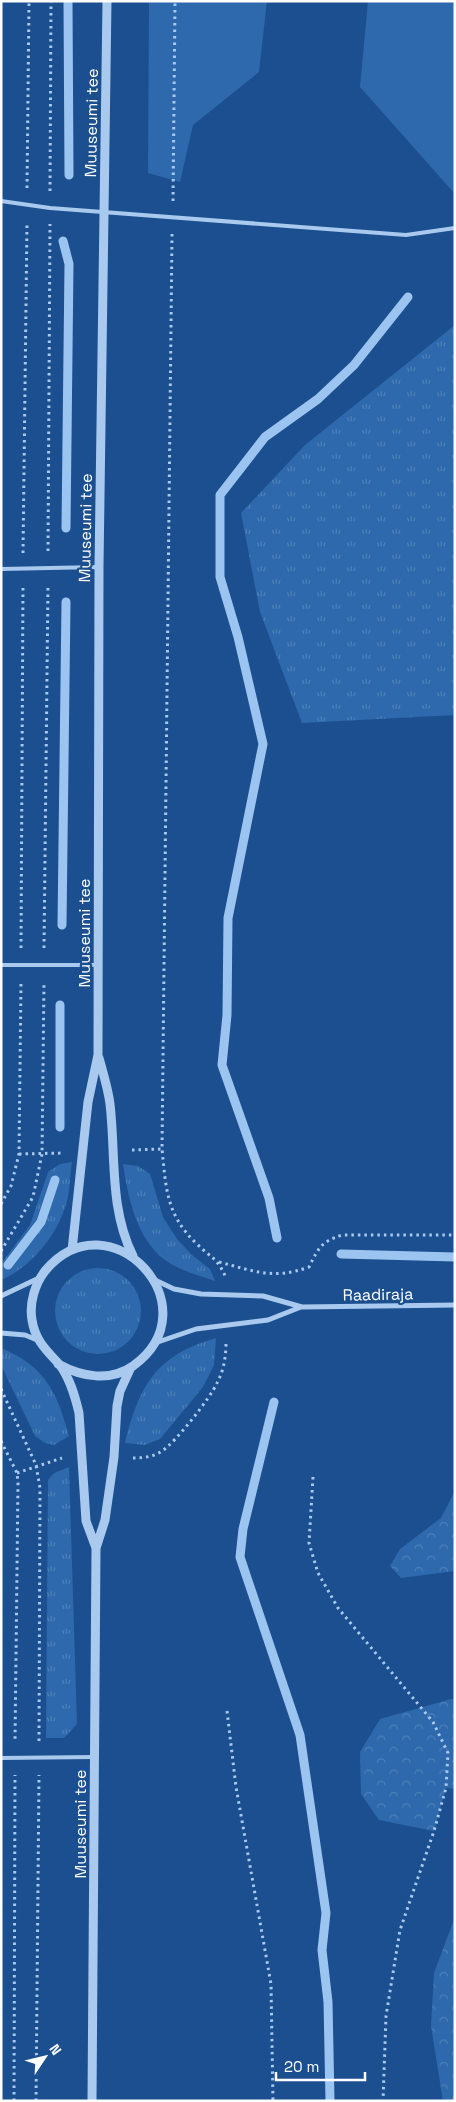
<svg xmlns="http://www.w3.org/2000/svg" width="456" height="2102" viewBox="0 0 456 2102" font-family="'Space Grotesk',sans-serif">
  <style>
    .grass { fill: url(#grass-tufts) }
    .forest { fill: url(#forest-crowns) }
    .green { fill: #2e69ad }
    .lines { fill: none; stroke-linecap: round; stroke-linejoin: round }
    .stream { stroke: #9cc4f0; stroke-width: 9 }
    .path { stroke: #a9c9ee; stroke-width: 3; stroke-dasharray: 2.5 4; stroke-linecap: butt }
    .service { stroke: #a9c9ee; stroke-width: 4 }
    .minor { stroke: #a9c9ee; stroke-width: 5 }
    .tertiary { stroke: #a9c9ee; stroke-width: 9 }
    .labels { text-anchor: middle; stroke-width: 4.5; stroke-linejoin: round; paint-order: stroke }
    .street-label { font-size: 16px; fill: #fff; stroke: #1b4f8f }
  </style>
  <defs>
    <pattern id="grass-tufts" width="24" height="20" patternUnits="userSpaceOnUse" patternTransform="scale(1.25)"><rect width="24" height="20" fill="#2e69ad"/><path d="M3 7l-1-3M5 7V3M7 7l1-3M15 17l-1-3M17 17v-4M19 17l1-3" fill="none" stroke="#4d80b9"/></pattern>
    <pattern id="forest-crowns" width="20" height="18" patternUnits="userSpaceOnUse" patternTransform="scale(1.25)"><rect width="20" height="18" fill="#2e69ad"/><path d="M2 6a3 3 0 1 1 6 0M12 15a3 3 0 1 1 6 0" fill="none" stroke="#4d80b9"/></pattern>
  </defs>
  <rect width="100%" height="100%" fill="#1b4f8f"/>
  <!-- grass -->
  <path class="grass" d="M455,325V715L302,723L260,612L241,513L305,445Z
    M72,1162C70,1175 70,1189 67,1201C59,1233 32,1267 1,1280V1264L30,1225L48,1172L60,1164Z
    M123,1164L138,1166L150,1174L163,1217L177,1239L192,1255L210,1269L215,1281C198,1275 180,1271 165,1260C136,1238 128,1197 123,1164Z
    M55 1311a43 43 0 1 1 86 0a43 43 0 1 1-86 0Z
    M216,1338L214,1365L203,1387L160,1439L145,1445L125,1443C139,1386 156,1355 216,1338Z
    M1,1348C45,1366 57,1392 69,1436L54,1445L45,1443L35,1436L1,1365Z
    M69,1467L77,1724L64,1738H46L48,1480L54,1473Z"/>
  <!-- forest -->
  <path class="forest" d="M455,1491V1571L401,1578L390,1566L400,1549L441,1518Z
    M455,1698V1789L446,1788L434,1831L379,1820L361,1794L360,1752L380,1719Z
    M455,1917V2101H443L431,2026L434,1973Z"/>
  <!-- green -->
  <path class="green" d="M149,1H267L259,72L193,125L180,182L148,173Z
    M368,1H455V194L360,87Z"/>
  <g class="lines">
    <!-- stream -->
    <path class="stream" d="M68,1L69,175
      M63,241L69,264L66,528
      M62,925L66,602
      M60,1127V1005
      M277,1238L269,1198L222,1065L227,1015L228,918L263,744L238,637L220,577V495L265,437L318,399L354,365L408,297
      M341,1254L455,1257
      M8,1265L41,1222L55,1180
      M274,1402L243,1529L240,1557L300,1735L326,1913L322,1950L328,2002L330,2101"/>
    <!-- path -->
    <path class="path" d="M27,188L29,1
      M50,191L51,1
      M173,201L175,1
      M172,234L162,1149C166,1188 166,1215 197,1244C212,1259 217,1257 226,1278
      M48,551L50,224
      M23,553L27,222
      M21,948L23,584
      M44,948L48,584
      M132,1150L162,1149
      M19,1154L64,1153
      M1,1204L11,1186L19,1154L21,982
      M1,1251L33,1197L42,1154L44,982
      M219,1262C254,1271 273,1280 309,1267C319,1247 321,1242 342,1235H455
      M1,1389L36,1465L40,1488L39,1741
      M1,1441L17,1473L18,1483L15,1742
      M133,1458C143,1458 153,1457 162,1451C175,1443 211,1397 217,1383C224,1370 226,1356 226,1342
      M17,1473L62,1458
      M313,1477L309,1543L318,1573L338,1608L433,1722L448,1753L446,1788L434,1831L400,1930L386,2016L383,2101
      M227,1711L236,1787L271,1984L273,2101
      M14,2101L15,1775
      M36,2101L39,1775"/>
    <!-- service -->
    <path class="service" d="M1,201L50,208L406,235L455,228
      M1,569L99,567
      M1,965H99
      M1,1758L94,1757"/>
    <!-- minor -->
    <path class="minor" d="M155,1280L174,1289L201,1294L263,1296L302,1307L455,1305
      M1,1296L39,1278
      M1,1333L25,1335L37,1340
      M155,1343L196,1329L268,1320L301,1307"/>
    <!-- tertiary -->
    <path class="tertiary" d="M99,1058C103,1073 108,1088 110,1104C116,1155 109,1208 133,1256
      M72,1250L88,1102L98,1055L99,567L107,1
      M58,1364C82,1377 110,1382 133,1366C215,1307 109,1194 45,1271C35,1284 29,1303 32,1320C35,1340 46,1350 59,1364C70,1378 75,1396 79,1413L86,1521L96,1548
      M92,2101L96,1548L105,1520L114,1457L117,1406L120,1391L131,1367"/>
  </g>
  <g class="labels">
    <!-- street labels -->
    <g class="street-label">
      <text transform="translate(91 123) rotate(-89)" y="6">Muuseumi tee</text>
      <text transform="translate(85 528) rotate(-89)" y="6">Muuseumi tee</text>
      <text transform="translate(84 933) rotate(-90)" y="6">Muuseumi tee</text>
      <text transform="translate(378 1294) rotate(-1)" y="6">Raadiraja</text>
      <text transform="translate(80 1824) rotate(-90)" y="6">Muuseumi tee</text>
    </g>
  </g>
  <!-- border -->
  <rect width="456" height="2102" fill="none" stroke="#ffffff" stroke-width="5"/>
  <!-- north arrow -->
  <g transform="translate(45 2057) rotate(55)" stroke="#1b4f8f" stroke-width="4" paint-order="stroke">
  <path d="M0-4L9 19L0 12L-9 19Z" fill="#ffffff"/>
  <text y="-8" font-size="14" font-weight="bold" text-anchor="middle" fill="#ffffff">N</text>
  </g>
  <!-- scale -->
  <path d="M276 2072v8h89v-8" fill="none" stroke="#ffffff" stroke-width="2.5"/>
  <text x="284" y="2072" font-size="15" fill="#ffffff" stroke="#1b4f8f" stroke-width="4" paint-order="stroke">20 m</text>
</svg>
